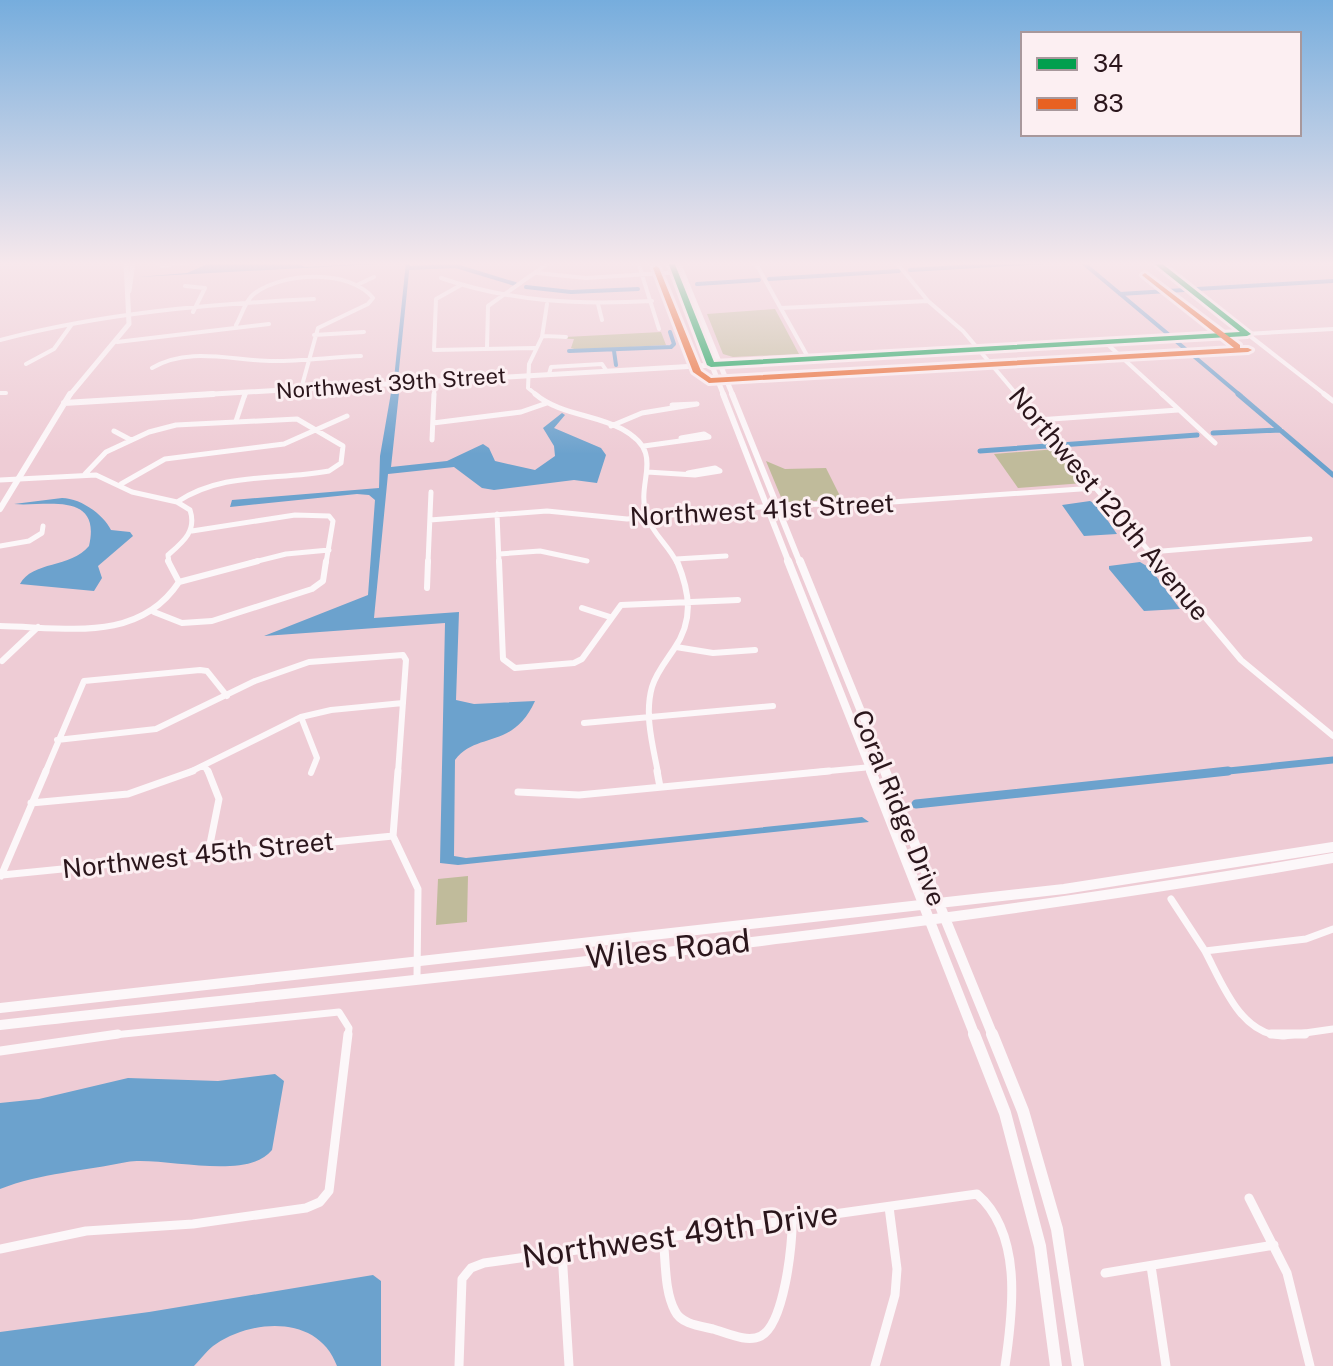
<svg xmlns="http://www.w3.org/2000/svg" width="1333" height="1366" viewBox="0 0 1333 1366" font-family="'Public Sans',sans-serif">
  <style>
    .green { fill: #c0bb9b }
    .water { fill: #6ca2cd }
    .lines { fill: none; stroke-linecap: round; stroke-linejoin: round }
    .canal-far3 { stroke: #6ca2cd; stroke-width: 4 }
    .canal-far2 { stroke: #6ca2cd; stroke-width: 5 }
    .canal-far1 { stroke: #6ca2cd; stroke-width: 7 }
    .canal { stroke: #6ca2cd; stroke-width: 9 }
    .street-far4 { stroke: #fcf7f9; stroke-width: 4 }
    .street-far3 { stroke: #fcf7f9; stroke-width: 5 }
    .street-far2 { stroke: #fcf7f9; stroke-width: 6 }
    .street-far1 { stroke: #fcf7f9; stroke-width: 7 }
    .street { stroke: #fcf7f9; stroke-width: 9 }
    .secondary-far4 { stroke: #fcf7f9; stroke-width: 5 }
    .secondary-far3 { stroke: #fcf7f9; stroke-width: 6 }
    .secondary-far2 { stroke: #fcf7f9; stroke-width: 8 }
    .secondary-far1 { stroke: #fcf7f9; stroke-width: 10 }
    .secondary { stroke: #fcf7f9; stroke-width: 12 }
    .bus-1-casing { stroke: #fceff2; stroke-width: 6 }
    .bus-2-casing { stroke: #fceff2; stroke-width: 6 }
    .bus-1 { fill: #029f4e; fill-rule: evenodd }
    .bus-2 { fill: #e86122; fill-rule: evenodd }
    .labels { text-anchor: middle; stroke-width: 6; stroke-linejoin: round; paint-order: stroke }
    .far-street-label { font-size: 22px; fill: #2b161c; stroke: #fceff2 }
    .street-label { font-size: 26px; fill: #2b161c; stroke: #fceff2 }
    .near-street-label { font-size: 32px; fill: #2b161c; stroke: #fceff2 }
  </style>
  <rect width="100%" height="100%" fill="#eeccd5"/>
  <!-- green -->
  <path class="green" d="M775,309L799,354L733,357L723,354L707,314Z
    M661,332L666,345L578,350L571,348L574,339L546,338Z
    M1057,449L1084,483L1018,488L994,454Z
    M766,461L785,469L826,468L842,500L783,502Z
    M468,876L467,922L436,925L438,879Z"/>
  <!-- water -->
  <path class="water" d="M212,262H293L305,267L412,262L138,277L187,273Z
    M392,387H398L399,393L391,467L447,461L483,444L489,448L495,461L535,470L555,456L554,446L543,428L562,413L565,415L554,428L601,448L606,455L597,483L574,480L494,490L482,488L454,467L388,474L374,618L459,612L456,700L474,704L535,701C513,750 477,731 455,760L454,856L466,858L862,817L869,822L458,865L440,863L445,623L264,636L368,595L375,500L369,495L357,494L230,507L232,500L379,488L380,456Z
    M62,498C80,498 103,514 111,530L130,532L133,536L98,566L102,578L94,591L20,584C32,561 71,568 89,546C102,490 44,507 14,504Z
    M1090,501L1097,505L1117,534L1084,536L1062,505Z
    M1140,562L1150,568L1180,609L1144,611L1109,569V566Z
    M275,1074L284,1081L272,1150C247,1182 162,1156 127,1162C84,1171 41,1173 0,1189V1103L39,1099L128,1078L218,1081Z
    M373,1275L381,1281V1366H337C319,1316 255,1318 216,1344C208,1349 201,1359 194,1366H0V1332L149,1312Z"/>
  <g class="lines">
    <!-- canal-far3 -->
    <path class="canal-far3" d="M1082,262L1168,334
      M408,268L456,266L515,284
      M910,270L1044,262
      M769,279L899,271
      M697,284L759,280
      M526,287L571,292L638,289
      M1197,289L1333,281
      M1120,294L1184,290
      M1177,342L1241,396
      M569,351L671,347L674,344L670,332
      M614,351L616,365
      M396,379L408,262"/>
    <!-- canal-far2 -->
    <path class="canal-far2" d="M1238,394L1333,475
      M1213,433L1280,430
      M980,451L1197,435"/>
    <!-- canal-far1 -->
    <path class="canal-far1" d="M1209,773L1333,760"/>
    <!-- canal -->
    <path class="canal" d="M916,804L1228,771"/>
    <!-- street-far4 -->
    <path class="street-far4" d="M43,262H62
      M159,262L162,266L190,262
      M638,262L659,329
      M755,262L809,359
      M896,262L928,301L963,331L1018,396
      M1155,262L1327,396
      M537,273L586,278L681,272
      M441,278C511,302 578,305 652,301
      M359,284L374,277
      M461,285L436,299L434,350L535,348
      M185,286L205,288L193,312
      M598,304L602,320
      M781,308L928,301
      M236,325C242,315 245,300 255,293C284,272 350,269 373,298L368,304L318,328L301,389
      M314,335L364,332
      M543,336L566,337
      M0,340C103,313 208,304 314,299
      M117,342L269,324
      M1105,342L1164,396
      M487,348L488,306L550,262
      M26,364L54,349L72,324
      M719,364L1333,329
      M152,368C189,346 233,361 274,361C303,361 332,357 361,356
      M549,374L551,367L602,364L606,370
      M0,393H6
      M245,396L246,392
      M434,396L435,381
      M538,396L528,388L529,364L542,337L547,304"/>
    <!-- street-far3 -->
    <path class="street-far3" d="M535,394C560,415 594,414 622,429C668,454 634,480 647,517C653,534 669,546 677,563
      M1016,394L1159,563
      M1162,394L1215,443
      M1324,394L1333,401
      M1038,420L1178,410
      M236,421L245,394
      M433,423L521,412L547,403
      M611,426L642,413L697,404L672,405
      M114,431L131,440
      M432,440L434,394
      M644,446L709,437L704,434L681,438
      M647,472L695,475L720,471L715,468L688,473
      M85,474L106,452L149,432L176,425L297,419L343,446L341,463L329,471C276,481 224,471 177,502
      M0,480L96,475L132,492L177,502L190,510C197,531 183,542 168,555L169,563
      M121,484L165,459L284,444L347,416
      M497,514L499,563
      M430,520L547,511L627,519L784,505L878,503L1095,488
      M192,531L295,515L329,516L333,521L326,563
      M0,546L29,541L42,533L43,526
      M1150,552L1310,539
      M499,554L540,551L587,561
      M676,559L726,556
      M250,563L286,554L329,550
      M428,563L431,492"/>
    <!-- street-far2 -->
    <path class="street-far2" d="M499,561L503,659L515,668L574,663L582,659L621,605L738,600
      M1158,561L1241,660L1333,736
      M179,582L258,561
      M427,588L428,561
      M582,608L610,617
      M154,612L182,623L212,621L312,589L323,581L326,561
      M0,626C64,627 138,644 179,582L168,561
      M676,647L713,653L755,650
      M2,661L38,627
      M301,717L317,758L311,773
      M584,723L773,706
      M57,740L156,729L255,681L309,662L403,655L406,660L398,773
      M205,767L209,773
      M45,773L84,681L200,670L207,671L227,696
      M188,773L301,717L331,710L403,703
      M658,773C653,746 644,715 652,687C656,673 666,661 674,649C694,620 690,593 677,561
      M808,773L882,766"/>
    <!-- street-far1 -->
    <path class="street-far1" d="M208,771L219,799L208,854
      M398,771L393,836L418,889L417,978
      M657,771L660,787
      M518,792L579,795L829,771
      M31,803L128,794L193,771
      M2,875L393,836
      M1,876L46,771
      M1171,899L1205,951L1306,939L1333,929
      M1205,951C1222,983 1240,1034 1282,1036
      M104,1036L339,1012L349,1028L348,1036
      M1284,1036L1333,1029"/>
    <!-- street -->
    <path class="street" d="M1271,1034H1305
      M0,1051L118,1034
      M1249,1198L1287,1273L1310,1366
      M663,1238C666,1260 664,1291 675,1311C681,1324 700,1326 713,1329C727,1333 747,1343 761,1336C784,1324 793,1244 792,1219
      M0,1249L86,1231L193,1224L306,1208L320,1202L329,1191L348,1034
      M562,1252L569,1366
      M1151,1266L1166,1366
      M1105,1273L1274,1245
      M459,1366L462,1279L471,1268L484,1263L977,1194C1023,1234 1013,1312 1005,1366
      M875,1366L895,1295L897,1269L889,1207"/>
    <!-- secondary-far4 -->
    <path class="secondary-far4" d="M671,262L724,396
      M678,262L733,396
      M129,291L133,262
      M69,396L129,324L126,262
      M179,396L714,365"/>
    <!-- secondary-far3 -->
    <path class="secondary-far3" d="M723,394L789,563
      M732,394L800,563
      M64,403L213,394
      M0,509L70,394"/>
    <!-- secondary-far2 -->
    <path class="secondary-far2" d="M788,561L872,773
      M800,561L886,773"/>
    <!-- secondary-far1 -->
    <path class="secondary-far1" d="M871,771L975,1036
      M885,771L993,1036
      M0,1008L1064,889L1333,847
      M0,1025C445,975 892,936 1333,858"/>
    <!-- secondary -->
    <path class="secondary" d="M974,1034L1005,1113L1040,1246L1056,1366
      M992,1034L1023,1111L1057,1229L1078,1366"/>
    <!-- bus-1 casing -->
    <g class="bus-1-casing">
      <path id="bus-1" d="M668,262H674L714,362L1240,332L1152,262H1160L1251,334L1247,336L711,367L707,365Z"/>
    </g>
    <!-- bus-2 casing -->
    <g class="bus-2-casing">
      <path id="bus-2" d="M656,266L659,268L701,371L711,378L1234,348L1143,276L1142,275L1145,273L1240,345V348H1248L1252,350L1248,352L709,383L693,372L653,268Z"/>
    </g>
    <!-- bus-1 -->
    <use href="#bus-1" class="bus-1"/>
    <!-- bus-2 -->
    <use href="#bus-2" class="bus-2"/>
  </g>
  <!-- sky -->
  <linearGradient id="sky" x2="0" y2="1"><stop stop-color="#76addd"/><stop offset="0.58" stop-color="#f7e8ec"/><stop offset="1" stop-color="#f7e8ec" stop-opacity="0"/></linearGradient>
  <rect width="1333" height="454" fill="url(#sky)"/>
  <g class="labels">
    <!-- far-street labels -->
    <g class="far-street-label">
      <text transform="translate(391 383) rotate(-4)" y="8">Northwest 39th Street</text>
    </g>
    <!-- street labels -->
    <g class="street-label">
      <text transform="translate(1109 504) rotate(50)" y="9">Northwest 120th Avenue</text>
      <text transform="translate(762 510) rotate(-3)" y="9">Northwest 41st Street</text>
      <text transform="translate(899 808) rotate(68)" y="9">Coral Ridge Drive</text>
      <text transform="translate(198 855) rotate(-6)" y="9">Northwest 45th Street</text>
    </g>
    <!-- near-street labels -->
    <g class="near-street-label">
      <text transform="translate(668 949) rotate(-6)" y="11">Wiles Road</text>
      <text transform="translate(680 1235) rotate(-8)" y="11">Northwest 49th Drive</text>
    </g>
  </g>
  <!-- legend -->
  <rect x="1021" y="32" width="280" height="104" fill="#fceff2" stroke="#a8989c" stroke-width="2"/>
  <rect x="1037" y="58" width="40" height="12" fill="#029f4e" stroke="#a8989c" stroke-width="2"/>
  <text x="1093" y="72" font-size="24" fill="#2b161c">34</text>
  <rect x="1037" y="98" width="40" height="12" fill="#e86122" stroke="#a8989c" stroke-width="2"/>
  <text x="1093" y="112" font-size="24" fill="#2b161c">83</text>
</svg>
